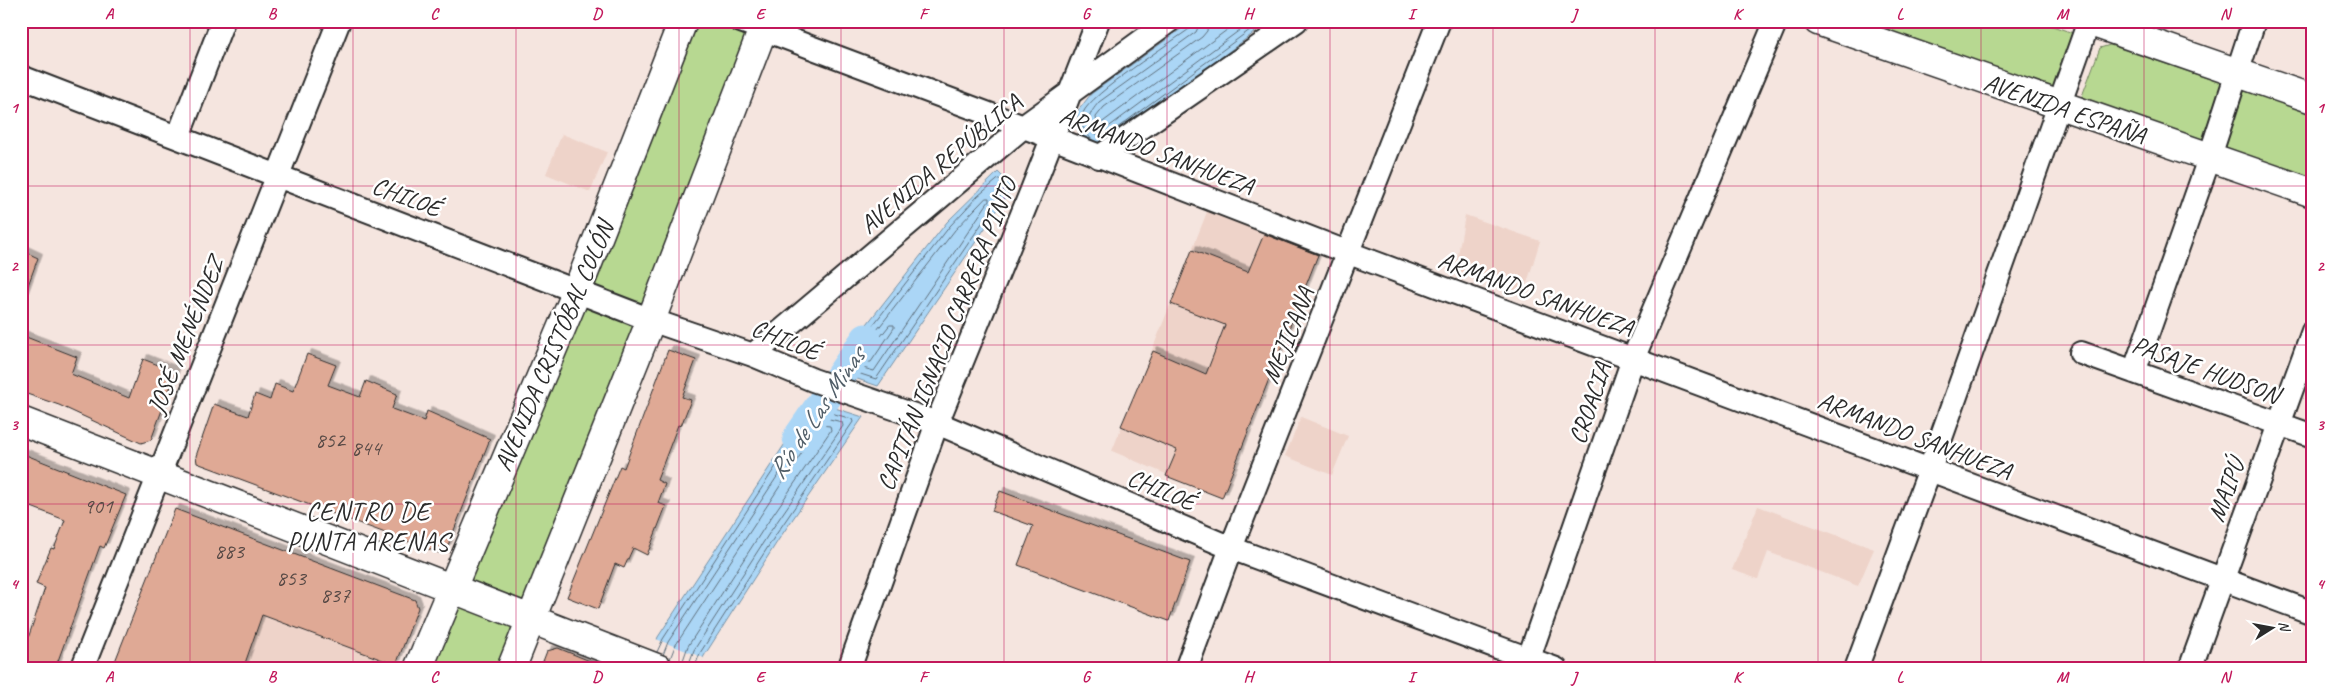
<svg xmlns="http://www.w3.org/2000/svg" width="2334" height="690" viewBox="0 0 2334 690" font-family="Caveat,sans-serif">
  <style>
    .built { fill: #eed3c9 }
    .green { fill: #b7d891; stroke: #71825e }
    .water { fill: #abd6f6; stroke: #7892a5 }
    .pier { fill: #f5e5df }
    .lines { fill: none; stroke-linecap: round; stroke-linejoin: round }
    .shore { stroke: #5e6f7c; stroke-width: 1 }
    .river { stroke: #abd6f6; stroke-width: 31 }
    .building { fill: #dfa995; stroke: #2b2b2b; filter: url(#shadow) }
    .minor-casing { stroke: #2b2b2b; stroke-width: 26 }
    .major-casing { stroke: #2b2b2b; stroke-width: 31 }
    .minor { stroke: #fff; stroke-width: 22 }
    .major { stroke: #fff; stroke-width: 28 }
    .grid { fill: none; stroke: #c2185b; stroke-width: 1; stroke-opacity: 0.55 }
    .labels { text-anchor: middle; stroke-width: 5; stroke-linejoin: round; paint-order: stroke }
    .number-label { font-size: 22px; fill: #584a46 }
    .street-label { font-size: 25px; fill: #2b2b2b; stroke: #fff }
    .water-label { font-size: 26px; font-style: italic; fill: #515e68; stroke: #fff }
    .neighbourhood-label { font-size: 26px; letter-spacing: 1px; fill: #2b2b2b; stroke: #fff }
    .neatline { fill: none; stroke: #c2185b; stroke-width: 2 }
    .grid-label { font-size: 16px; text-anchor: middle; font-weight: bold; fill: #c2185b }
  </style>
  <defs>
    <filter id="shadow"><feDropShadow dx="4.5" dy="-4.5" stdDeviation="0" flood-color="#0004"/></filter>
  </defs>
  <rect width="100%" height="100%" fill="#f5e5df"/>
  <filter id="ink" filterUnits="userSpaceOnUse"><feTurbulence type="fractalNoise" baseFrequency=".02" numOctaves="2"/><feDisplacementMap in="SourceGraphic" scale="10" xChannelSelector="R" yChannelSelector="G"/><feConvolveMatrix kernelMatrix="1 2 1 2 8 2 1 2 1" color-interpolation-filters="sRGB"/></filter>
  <g filter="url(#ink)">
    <!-- built -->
    <path class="built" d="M562,134L607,152L590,192L546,174Z
      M1209,207L1319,251L1222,498L1112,451Z
      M1465,215L1540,241L1524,293L1455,272Z
      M1301,417L1348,436L1332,475L1285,456Z
      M1758,506L1874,549L1858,586L1768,552L1758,579L1732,570Z
      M262,615L396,665L394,669H243Z"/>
    <!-- green -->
    <path class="green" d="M682,21H758L504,669H424Z
      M1831,21H2038L2073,33L2060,89L2048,97Z
      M2110,45L2313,114V185L2085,109L2082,96L2100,48Z"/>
    <!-- water -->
    <path class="water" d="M1192,21H1270L1095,151L1078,131L1077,112L1091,94Z
      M998,172L1013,187L878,386L831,370L947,222Z
      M813,401L863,417L779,539L704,656L698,669H645L658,637Z"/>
    <!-- pier -->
    <path class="pier" d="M656,639L704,658L699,669H643Z"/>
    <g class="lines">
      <!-- shore -->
      <path class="shore" d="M1201,21L1196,32L1099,102C1089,114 1084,122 1096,134H1099L1252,21
        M1208,21L1207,31L1202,37L1104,107L1096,117L1097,124H1100L1239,21
        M1092,140C1086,132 1078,124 1083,113C1090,94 1172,42 1192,27L1195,21
        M1101,140L1262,21
        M999,179L1006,185V188L876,379L842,368V365L950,226L978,196Z
        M986,198H989V201L874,371L852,365V362L955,230Z
        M890,325H894V328L871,362H865L864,358Z
        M657,652L663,639L814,408L852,419L853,422L775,536L700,653L694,669
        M663,655L668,642L817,416L842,422L843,426L770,532L694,650L687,669
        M670,659L675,646L820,425L830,426L831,430L764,528L688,646L680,669"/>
      <!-- river -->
      <path class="river" d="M798,438L866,339"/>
    </g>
    <!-- building -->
    <path class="building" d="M1264,234L1318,255L1222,498L1166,476L1177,450L1121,426L1153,351L1206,374L1225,325L1171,304L1192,250L1248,272Z
      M21,250L38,258L23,299H21Z
      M21,335L77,357L71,374L129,398L143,359L176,372L151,440L141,443L59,405L21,392Z
      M668,350L696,360L682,397L691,400L681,426L678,425L657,480L665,484L658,503L666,506L647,555L633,548L624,568L615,564L598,609L567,597L620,466L624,468Z
      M307,354L336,365L328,385L360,397L366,381L397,394L392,409L424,421L427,411L490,439L447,548L439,553L197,463L196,456L214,404L248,416L255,394L270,400L275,384L293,391Z
      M21,453L126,495L104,548L100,546L55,669H21V659L45,588L36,584L51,548L54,549L65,520L21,503Z
      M1000,491L1190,562L1169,621L1018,565L1033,526L992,511Z
      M175,509L415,600L418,608L396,665L262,615L243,669H112Z
      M558,648L607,668L606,669H540L547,651Z"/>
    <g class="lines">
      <!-- minor casing -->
      <g class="minor-casing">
        <path id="minor" d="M741,21L1053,138L1349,253L2313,613
          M21,77L651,320L753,355L813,380L937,423L1231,548L1556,669
          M178,137L223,21
          M1099,157L1296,21
          M2081,353L2313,436
          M753,355L1023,127L1169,21
          M2134,372L2209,159L2254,21
          M82,669L339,21
          M849,669L937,423L1032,190L1098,21
          M1186,669L1231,548L1439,21
          M1525,669L1633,359L1776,21
          M1856,669L1930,469L2089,21
          M2190,669L2313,331"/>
      </g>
      <!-- major casing -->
      <g class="major-casing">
        <path id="major" d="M1818,21L2313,193
          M2088,21L2313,99
          M21,421L659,669
          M418,669L577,291L683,21
          M511,669L651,320L766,21"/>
      </g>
      <!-- minor -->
      <use href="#minor" class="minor"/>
      <!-- major -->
      <use href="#major" class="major"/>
    </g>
  </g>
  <!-- grid -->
  <path class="grid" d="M190,21V669M353,21V669M516,21V669M679,21V669M841,21V669M1004,21V669M1167,21V669M1330,21V669M1493,21V669M1655,21V669M1818,21V669M1981,21V669M2144,21V669M21,186H2313M21,345H2313M21,504H2313"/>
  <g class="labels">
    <!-- number labels -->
    <g class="number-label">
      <text x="330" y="447">852</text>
      <text x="366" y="455">844</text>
      <text x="98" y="513">901</text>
      <text x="229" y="558">883</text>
      <text x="291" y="585">853</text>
      <text x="335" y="602">837</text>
    </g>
    <!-- street labels -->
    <g class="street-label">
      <text transform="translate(2065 108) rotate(19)" y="9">AVENIDA ESPAÑA</text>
      <text transform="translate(1157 150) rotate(21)" y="9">ARMANDO SANHUEZA</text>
      <text transform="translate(940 163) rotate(-40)" y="9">AVENIDA REPÚBLICA</text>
      <text transform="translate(407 196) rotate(21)" y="9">CHILOÉ</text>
      <text transform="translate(1536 293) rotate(20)" y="9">ARMANDO SANHUEZA</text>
      <text transform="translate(946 334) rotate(-68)" y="9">CAPITÁN IGNACIO CARRERA PINTO</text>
      <text transform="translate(185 335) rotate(-68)" y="9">JOSÉ MENÉNDEZ</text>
      <text transform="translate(1287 335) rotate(-68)" y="9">MEJICANA</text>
      <text transform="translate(786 339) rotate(22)" y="9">CHILOÉ</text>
      <text transform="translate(553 346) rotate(-67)" y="9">AVENIDA CRISTÓBAL COLÓN</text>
      <text transform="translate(2206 369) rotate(20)" y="9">PASAJE HUDSON</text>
      <text transform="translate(1589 403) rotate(-71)" y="9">CROACIA</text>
      <text transform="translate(1915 435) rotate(21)" y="9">ARMANDO SANHUEZA</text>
      <text transform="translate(1162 489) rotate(23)" y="9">CHILOÉ</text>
      <text transform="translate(2225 490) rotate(-70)" y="9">MAIPÚ</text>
    </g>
    <!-- water labels -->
    <g class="water-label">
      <text transform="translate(816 413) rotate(-56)" y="9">Río de Las Minas</text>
    </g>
    <!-- neighbourhood labels -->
    <g class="neighbourhood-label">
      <text x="368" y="520">CENTRO DE<tspan x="368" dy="30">PUNTA ARENAS</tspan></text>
    </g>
  </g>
  <!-- margin -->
  <rect width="2334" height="690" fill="none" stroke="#fff" stroke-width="55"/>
  <!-- north arrow -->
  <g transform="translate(2272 628) rotate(79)" stroke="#ffffff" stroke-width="4" paint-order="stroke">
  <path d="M0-4L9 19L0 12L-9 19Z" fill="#2b2b2b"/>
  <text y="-8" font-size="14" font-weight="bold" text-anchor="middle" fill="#2b2b2b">N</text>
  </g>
  <rect x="28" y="28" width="2278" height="634" class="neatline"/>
  <g class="grid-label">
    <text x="109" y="19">A</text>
    <text x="272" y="19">B</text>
    <text x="434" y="19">C</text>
    <text x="597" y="19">D</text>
    <text x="760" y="19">E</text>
    <text x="923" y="19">F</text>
    <text x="1086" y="19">G</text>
    <text x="1248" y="19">H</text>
    <text x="1411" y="19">I</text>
    <text x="1574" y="19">J</text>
    <text x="1737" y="19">K</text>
    <text x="1900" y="19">L</text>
    <text x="2062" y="19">M</text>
    <text x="2225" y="19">N</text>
    <text x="14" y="113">1</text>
    <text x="2320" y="113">1</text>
    <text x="14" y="271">2</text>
    <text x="2320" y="271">2</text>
    <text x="14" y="430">3</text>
    <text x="2320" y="430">3</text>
    <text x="14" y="589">4</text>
    <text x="2320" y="589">4</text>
    <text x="109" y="682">A</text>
    <text x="272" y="682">B</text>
    <text x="434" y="682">C</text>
    <text x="597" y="682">D</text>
    <text x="760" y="682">E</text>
    <text x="923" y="682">F</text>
    <text x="1086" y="682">G</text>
    <text x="1248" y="682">H</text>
    <text x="1411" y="682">I</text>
    <text x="1574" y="682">J</text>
    <text x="1737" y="682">K</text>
    <text x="1900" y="682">L</text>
    <text x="2062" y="682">M</text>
    <text x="2225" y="682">N</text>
  </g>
</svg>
